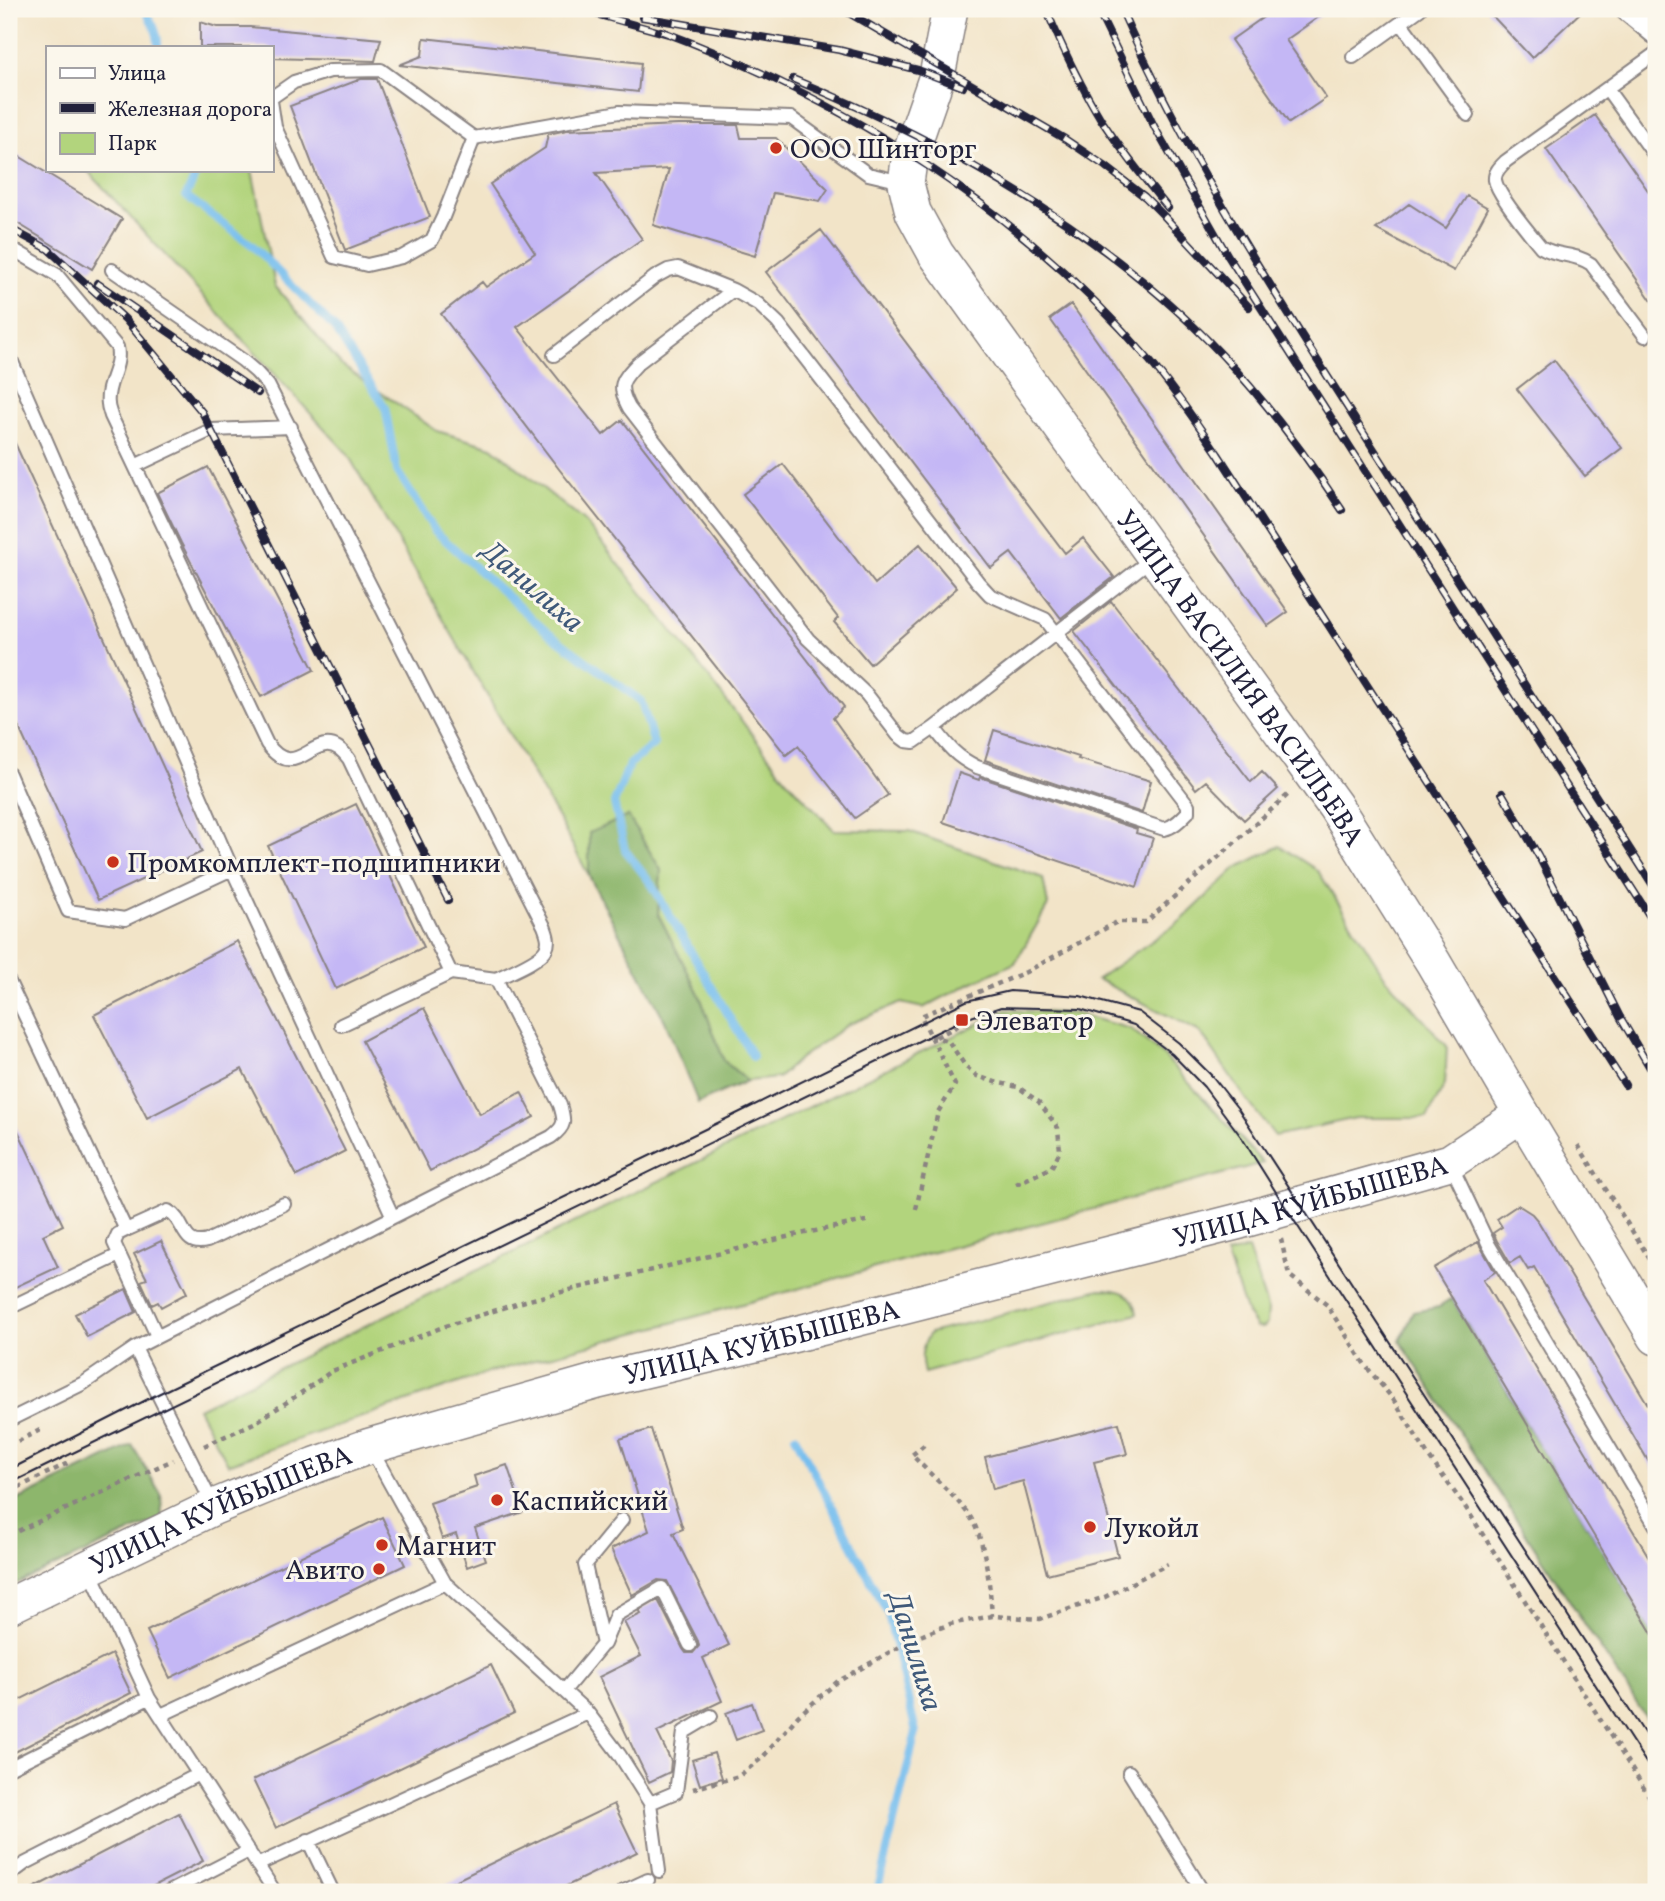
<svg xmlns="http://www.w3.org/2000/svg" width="1665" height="1901" viewBox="0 0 1665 1901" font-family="Vollkorn,serif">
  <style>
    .green { fill: #b2d47d; stroke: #6a7b5c; stroke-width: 2 }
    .forest { fill: #8db66c; stroke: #586c54; stroke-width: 2 }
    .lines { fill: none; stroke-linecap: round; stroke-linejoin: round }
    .stream { stroke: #76beee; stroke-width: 8 }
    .building { fill: #c4b7f5 }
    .service-casing { stroke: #8a8382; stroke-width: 16 }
    .minor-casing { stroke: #8a8382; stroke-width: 28 }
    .secondary-casing { stroke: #8a8382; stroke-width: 38 }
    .path { stroke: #8a8382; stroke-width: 4.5; stroke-dasharray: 5 5; stroke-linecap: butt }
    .service { stroke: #fff; stroke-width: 12 }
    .minor { stroke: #fff; stroke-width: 24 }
    .secondary { stroke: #fff; stroke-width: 35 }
    .tram { stroke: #22223b; stroke-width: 2 }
    .rail-casing { stroke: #22223b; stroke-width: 8 }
    .rail { stroke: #fbf7ec; stroke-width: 5; stroke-dasharray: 16; stroke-linecap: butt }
    .poi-dot { fill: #c8321e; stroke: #fbf7ec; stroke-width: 2.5 }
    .labels { text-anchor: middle; stroke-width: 6; stroke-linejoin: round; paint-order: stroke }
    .poi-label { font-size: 28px; fill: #22223b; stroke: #fbf7ec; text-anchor: start }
    .street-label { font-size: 28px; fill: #22223b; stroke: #fbf7ec }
    .water-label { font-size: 30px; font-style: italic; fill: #3f597a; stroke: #fbf7ec }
  </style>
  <rect width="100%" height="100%" fill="#fbf7ec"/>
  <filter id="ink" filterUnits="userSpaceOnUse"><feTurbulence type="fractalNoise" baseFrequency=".0143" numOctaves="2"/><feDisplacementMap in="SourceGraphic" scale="14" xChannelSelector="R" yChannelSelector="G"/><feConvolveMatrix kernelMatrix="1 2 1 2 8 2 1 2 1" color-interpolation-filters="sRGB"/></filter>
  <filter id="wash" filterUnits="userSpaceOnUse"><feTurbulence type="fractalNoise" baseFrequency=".00686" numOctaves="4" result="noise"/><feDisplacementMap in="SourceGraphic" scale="28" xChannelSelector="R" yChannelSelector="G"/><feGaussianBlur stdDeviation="1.57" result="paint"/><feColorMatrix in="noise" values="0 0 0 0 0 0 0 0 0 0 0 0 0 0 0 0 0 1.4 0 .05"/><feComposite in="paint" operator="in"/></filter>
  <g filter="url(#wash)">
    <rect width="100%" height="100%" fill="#f2e4c8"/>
    <!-- green -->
    <path class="green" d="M87,170H252L275,286L341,365L437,431L492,447L586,523L697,662L786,779L834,830L909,831L1043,878L1048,905L1015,963L971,983L923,1008L901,1003L849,1024L800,1058L778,1078L747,1081L724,1061L699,994L658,914L661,870L628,817L589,834V876L558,818L347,453Z
      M1280,846L1318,871L1385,977L1447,1046L1445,1084L1427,1118H1356L1275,1136L1247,1100L1200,1032L1097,979L1182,920L1236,868Z
      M1006,1010L1077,1014L1131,1029L1164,1056L1263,1163L487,1373L228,1464L198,1408Z
      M1248,1249L1268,1310L1267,1324L1262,1328L1256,1327L1247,1314L1226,1254Z
      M1100,1289C1119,1289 1135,1293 1137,1314L924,1373C920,1357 921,1348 930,1333Z"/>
    <!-- forest -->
    <path class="forest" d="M628,816L661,870L658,914L699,994L724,1061L747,1081L698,1103L665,1021L589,876V833Z
      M1452,1299L1656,1640V1733L1400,1341L1414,1312L1439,1307Z
      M132,1445L161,1494L162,1518L9,1587V1504Z"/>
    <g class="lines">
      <!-- stream -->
      <path class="stream" d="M144,9C152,22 159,32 158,47
        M196,170L198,171L186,196L252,245L335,329L385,407L397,471L435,531L547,632L641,701L654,744L629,765L614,803L625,850L652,885L753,1057
        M795,1436L888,1614L916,1732L877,1892"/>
    </g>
    <g id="blocks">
      <!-- building -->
      <path class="building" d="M1275,9H1330L1286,40L1326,98L1289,123L1231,40Z
        M1486,9H1584L1532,58Z
        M200,22L217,27H250L381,39L375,61L271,58V47H200Z
        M424,38L641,63L638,92L399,65L422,56Z
        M361,79H377L430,217L345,250L290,106Z
        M1595,115L1656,202V307L1546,149Z
        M678,125H738L741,138H776L828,189L820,201L773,193L755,256L653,225L669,169L596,173L642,239L517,327L603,435L622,420L844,707L833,718L888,795L855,818L798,746L786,755L559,469L441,314L482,282L486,287L535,253L490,184L545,148L548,134L567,130Z
        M9,150L122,219L92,269L9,218Z
        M1467,196L1488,208L1454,271L1376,229L1409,204L1446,228Z
        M821,230L1065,553L1083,538L1114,577L1061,618L1011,553L991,568L766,272Z
        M1071,304L1288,612L1268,626L1050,319Z
        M1554,360L1622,448L1585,476L1517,389Z
        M9,430L202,852L98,900L9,706Z
        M783,464L875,584L920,544L957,588L870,664L834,622L838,618L743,494Z
        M208,467L314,670L261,697L181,543L157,493Z
        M1111,601L1251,782L1262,772L1278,789L1244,820L1206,781L1196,789L1074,631Z
        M994,730L1079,757L1078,759L1151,781L1142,813L985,760Z
        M959,773L979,780L980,777L1137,829L1136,833L1153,838L1137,887L943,822Z
        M356,804L424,947L336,989L268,846Z
        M237,941L345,1151L297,1176L242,1069L147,1118L94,1015Z
        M424,1008L480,1114L521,1092L534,1117L430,1171L362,1041Z
        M9,1112L63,1225L43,1235L58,1267L9,1290Z
        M1518,1205L1532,1214L1538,1221L1656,1418V1474L1534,1267L1528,1270L1520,1257L1510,1263L1497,1241L1493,1233L1502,1227L1497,1219Z
        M161,1241L187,1293L161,1307L158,1302L152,1305L141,1281L147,1279L134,1254Z
        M1478,1242L1495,1272L1483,1280L1656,1569V1640L1434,1268Z
        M126,1289L136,1312L87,1337L75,1314Z
        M1119,1423L1127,1454L1094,1462L1118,1556L1047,1574L1023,1481L993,1489L985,1457Z
        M651,1429L683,1529L673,1533L729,1645L703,1658L722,1701L657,1732L671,1761L670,1772L649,1782L599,1677L641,1656L624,1622L641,1614L639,1611L658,1600L683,1649L686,1653H693L699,1646L698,1641L667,1581L658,1580L632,1595L611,1549L649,1531L620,1439Z
        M507,1465L523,1512L475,1528L486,1560L467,1567L456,1534L442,1539L430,1503L477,1487L474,1476Z
        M382,1517L405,1565L170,1678L147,1631Z
        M112,1654L131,1693L9,1755V1705Z
        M491,1665L514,1713L276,1828L253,1780Z
        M752,1703L762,1730L736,1740L726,1713Z
        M714,1753L722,1778L700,1785L692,1760Z
        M614,1804L637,1852L554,1892H432Z
        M179,1813L203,1861L142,1892H26Z"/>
    </g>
  </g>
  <g filter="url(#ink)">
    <use href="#blocks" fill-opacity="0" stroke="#8a8382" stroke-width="2"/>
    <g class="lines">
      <!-- service casing -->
      <g class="service-casing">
        <path id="service" d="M1401,23L1468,115
          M1353,57L1420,9
          M1607,89L1656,157
          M271,98L294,82L330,71L381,70L474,138L619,112L791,118L868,174L902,182
          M271,101L275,127L334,257L367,265L402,257L432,240L443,217L474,138
          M9,247L57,275L117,347C122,367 105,384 108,404C108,408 110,412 111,416L267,744C300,789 317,716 349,759L451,973L496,979
          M112,270L242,360L256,372L268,385L544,926C547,934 550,941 546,949C541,960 508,973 496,979L560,1105C565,1121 566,1126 551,1137L393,1217
          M1645,336L1591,264C1576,253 1557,257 1541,247C1531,235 1497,194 1495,180C1494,172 1501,166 1506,161L1656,53
          M9,355L232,869L393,1217L135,1348L84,1383L9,1420
          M554,355L655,277L668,270L678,268L733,290
          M135,466L211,430L291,427
          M934,728L914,742L906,741L898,735L867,695L808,639L629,408C617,385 621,381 638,363L733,290L758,304L778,323L978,582L990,595L1045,619L1056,633L1188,805V812C1181,819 1174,827 1164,829L977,767C955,756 948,746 934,728C1008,671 1081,614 1154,557
          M9,774L68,911L125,919L232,869
          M9,982L126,1230L118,1234L114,1243L157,1336
          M341,1025L451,973
          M1451,1165L1489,1245L1656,1526
          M126,1230L168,1211C186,1220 181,1248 207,1241L284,1204
          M9,1308L119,1255
          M135,1348L214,1507
          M371,1449L445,1583L588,1713L619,1754L650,1803L659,1871
          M604,1644L616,1615L662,1588L690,1645
          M564,1691L603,1644L585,1565L622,1520
          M149,1698L275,1892
          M161,1715L445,1583
          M9,1768L149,1698L90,1571
          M1129,1772L1203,1892
          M650,1803L676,1792L684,1732L711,1716
          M308,1840L333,1892
          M257,1865L588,1713
          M9,1878L12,1873L24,1864L199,1774
          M169,1892L249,1851
          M622,1892L648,1880"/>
      </g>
      <!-- minor casing -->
      <g class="minor-casing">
        <path id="minor" d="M1628,9L1656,32"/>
      </g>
      <!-- secondary casing -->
      <g class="secondary-casing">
        <g id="secondary">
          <path id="s1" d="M950,9L937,76L910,154L906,183L913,212L936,254L1335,806L1433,962L1522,1114L1656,1337"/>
          <path id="s2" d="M9,1606L214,1507L316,1465L370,1446L598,1381L776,1339L1240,1221L1450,1162L1522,1114"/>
        </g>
      </g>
      <!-- path -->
      <path class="path" d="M931,1035L949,1042L966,1067L977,1076L995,1082L1018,1087L1039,1102L1058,1128L1060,1151L1051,1168L1016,1184
        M936,1037L966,1022
        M1578,1145L1656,1269
        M916,1209L938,1112L955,1085L921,1016L1026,972L1117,922H1146L1291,792
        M1281,1239L1289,1275L1327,1305L1365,1365L1393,1399L1429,1457L1466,1508L1656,1807
        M924,1445L912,1455C929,1473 955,1496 969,1515C986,1540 990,1587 992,1616
        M9,1446L40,1430
        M204,1446L256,1422L298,1395L332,1371L443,1327L525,1301L795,1235L871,1220
        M9,1492L70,1462
        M9,1535L173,1460
        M693,1789L739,1776L763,1757L798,1716L837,1682L913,1639L950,1624L992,1616L1040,1619L1105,1597L1168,1564"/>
      <!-- service -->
      <use href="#service" class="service"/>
      <!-- minor -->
      <use href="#minor" class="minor"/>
      <!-- secondary -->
      <use href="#secondary" class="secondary"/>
      <!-- tram -->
      <path class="tram" d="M9,1470L158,1394L732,1116L966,1001L1010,991L1080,996L1139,1012L1179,1043L1213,1077L1239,1110L1656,1751
        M9,1484L962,1020L1001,1007L1080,1009L1134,1025L1172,1054L1204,1087L1242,1138L1286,1208L1656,1778"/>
      <!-- rail casing -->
      <g class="rail-casing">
        <path id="rail" d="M577,9L668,34
          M842,9L1065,139L1105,166L1145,197L1164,216L1249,307
          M1046,9C1062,47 1080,85 1102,121C1122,151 1145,180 1168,208
          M1097,9L1155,128L1228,256L1656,926
          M1121,9C1188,161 1279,300 1368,440C1464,590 1560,740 1656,890
          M642,17L839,50L918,70L963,87
          M661,31C846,100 1020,209 1149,360C1174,389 1196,422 1218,454L1625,1085
          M793,79C950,144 1105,231 1222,355C1267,403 1306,455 1342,510
          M9,228L48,249L125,319L202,412L448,900
          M97,283L258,393
          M1502,793L1538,855L1620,1017L1656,1078"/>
      </g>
      <!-- rail -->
      <use href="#rail" class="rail"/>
    </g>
  </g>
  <!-- markers -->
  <g class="poi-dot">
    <circle cx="776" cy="148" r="7"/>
    <circle cx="113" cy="862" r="7"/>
    <rect x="955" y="1013" width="14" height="14" rx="3.5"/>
    <circle cx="497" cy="1500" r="7"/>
    <circle cx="1090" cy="1527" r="7"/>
    <circle cx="382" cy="1545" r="7"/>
    <circle cx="379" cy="1569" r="7"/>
  </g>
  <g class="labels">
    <!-- poi labels -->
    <g class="poi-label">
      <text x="790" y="158">ООО Шинторг</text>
      <text x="127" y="872">Промкомплект-подшипники</text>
      <text x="976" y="1030">Элеватор</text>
      <text x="511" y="1510">Каспийский</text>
      <text x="1104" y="1537">Лукойл</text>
      <text x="396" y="1555">Магнит</text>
      <text x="365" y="1579" text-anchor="end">Авито</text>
    </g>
    <!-- street labels -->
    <g class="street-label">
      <text dy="10" stroke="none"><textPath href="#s1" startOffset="780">УЛИЦА ВАСИЛИЯ ВАСИЛЬЕВА</textPath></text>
      <text dy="10" stroke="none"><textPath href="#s2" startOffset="1367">УЛИЦА КУЙБЫШЕВА</textPath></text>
      <text dy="10" stroke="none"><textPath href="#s2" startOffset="800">УЛИЦА КУЙБЫШЕВА</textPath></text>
      <text dy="10" stroke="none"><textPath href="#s2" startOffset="233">УЛИЦА КУЙБЫШЕВА</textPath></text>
    </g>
    <!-- water labels -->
    <g class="water-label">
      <text transform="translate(533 586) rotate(41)" y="10">Данилиха</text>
      <text transform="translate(916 1651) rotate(73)" y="10">Данилиха</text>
    </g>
  </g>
  <!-- margin -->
  <rect width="1665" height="1901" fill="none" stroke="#fbf7ec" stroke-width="35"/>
  <!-- legend -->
  <rect x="46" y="46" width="228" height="126" fill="#fbf7ec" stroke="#a4a2a5" stroke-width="2"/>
  <rect x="60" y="68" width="35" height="10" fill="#ffffff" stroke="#a4a2a5" stroke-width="2"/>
  <text x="108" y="80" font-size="21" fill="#22223b">Улица</text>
  <rect x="60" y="103" width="35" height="10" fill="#22223b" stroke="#a4a2a5" stroke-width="2"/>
  <text x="108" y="116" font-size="21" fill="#22223b">Железная дорога</text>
  <rect x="60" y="133" width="35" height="21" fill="#b2d47d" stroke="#a4a2a5" stroke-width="2"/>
  <text x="108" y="150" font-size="21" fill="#22223b">Парк</text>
</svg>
